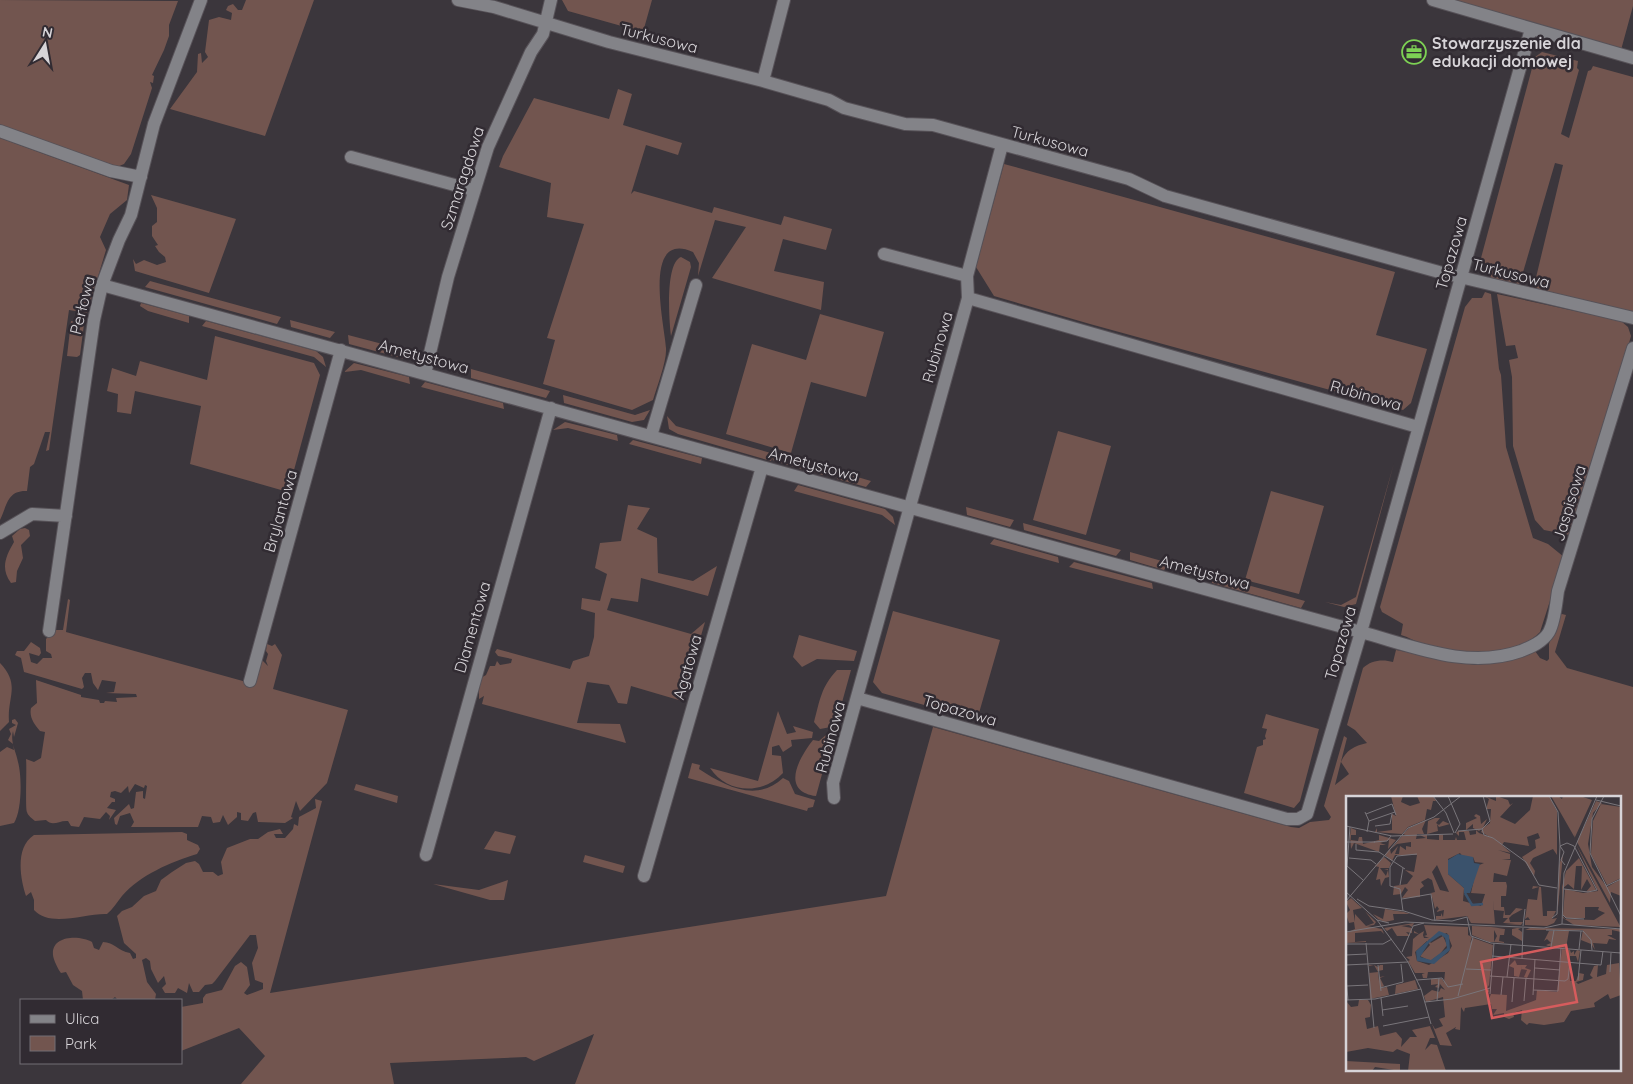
<svg xmlns="http://www.w3.org/2000/svg" width="1633" height="1084" viewBox="0 0 1633 1084" font-family="Quicksand,sans-serif">
  <style>
    .green { fill: #72554f; fill-rule: evenodd }
    .lines { fill: none; stroke-linecap: round; stroke-linejoin: round }
    .minor-casing { stroke: #575258; stroke-width: 14 }
    .minor { stroke: #838388; stroke-width: 12 }
    .labels { text-anchor: middle; stroke-width: 5; stroke-linejoin: round; paint-order: stroke }
    .street-label { font-size: 16px; fill: #d7d4d8; stroke: #312b32 }
    .poi-label { font-size: 16px; font-weight: bold; fill: #d7d4d8; stroke: #312b32; text-anchor: start }
    .inset-river { fill: none; stroke: #3a526c; stroke-width: 2.5 }
    .inset-road { fill: none; stroke: #79757a; stroke-width: 1 }
    .view { fill: #d65c5d; fill-opacity: 0.15; stroke: #d65c5d; stroke-width: 2.5 }
    .inset-edge { fill: none; stroke: #d7d4d8; stroke-width: 2.5 }
  </style>
  <rect width="100%" height="100%" fill="#3b363c"/>
  <!-- green -->
  <path class="green" d="M0,0L178,1L169,25V36L164,50L152,75L154,76L153,83L150,82L152,88L131,154L124,164L117,167L0,128Z
    M246,0H314L265,136L170,109L197,72L198,54L201,53L202,63L208,57L205,52L209,20L219,17L231,20L232,13L226,10L228,6L233,4L238,10H242Z
    M562,0H652L643,32L568,11Z
    M1451,0H1633V6L1621,50Z
    M1542,52L1578,61L1577,68L1579,70L1561,134L1569,138L1588,71L1591,70L1593,66L1633,77V313L1533,290L1563,165L1555,163L1519,286L1490,279L1493,267L1486,264L1481,258L1535,57Z
    M618,89L632,94L623,125L682,143L678,155L646,145L631,194L634,191L712,213L714,207L781,225L784,216L832,229L826,250L783,239L774,271L824,282L821,310L712,278L746,227L715,220L698,276L699,263L693,252C641,229 665,327 666,348C667,361 657,386 653,400L632,410L543,384L555,340L547,338L584,224L547,217L551,183L499,167L503,156L534,98L609,119Z
    M0,138L129,185L127,200L110,214L100,237L106,250L87,313L69,310L49,450L46,451L50,432H45L34,464L30,467L27,491C7,490 7,506 0,520Z
    M1004,164L1395,272L1376,335L1427,349L1411,403L1403,410L1090,324L994,296L976,267Z
    M151,195L236,219L209,293L135,271L133,259L136,264L144,260L157,265L166,262L165,257L159,252L155,246L158,245L152,236V226L157,222V208Z
    M681,257L690,262L691,267L671,336C669,320 665,263 681,257Z
    M150,281L281,317L277,324L145,287Z
    M1485,292L1491,294L1499,369L1501,375L1506,447L1533,538L1548,544L1564,557L1540,632C1509,662 1460,654 1422,644C1415,641 1408,637 1401,635L1403,624L1382,612L1380,607L1465,307L1472,298H1482Z
    M1497,294L1621,321L1628,327L1631,336L1608,417L1570,535L1544,530L1535,520L1513,446L1512,377L1509,360L1518,358L1515,345L1506,346Z
    M141,303L189,316V323L148,311L140,306Z
    M820,314L884,332L866,397L811,382L791,453L726,434L752,344L806,360Z
    M290,320L335,332L330,338L291,327Z
    M71,321L84,324L80,355L77,357L67,356Z
    M206,321L316,351L323,357L326,367L314,357L202,326Z
    M348,335L421,354L414,359H405L349,344Z
    M215,336L314,363L320,375L288,492L190,464L201,406L135,391L131,414L117,412L118,394L107,391L112,368L136,376L140,361L207,380Z
    M354,363L409,377L410,384L361,370L344,372Z
    M471,369L550,391L546,398L471,378Z
    M425,382L503,403L504,409L421,387Z
    M563,395L635,415L650,410L644,420L632,422L564,403Z
    M667,416L676,426L827,469L823,475L774,461L772,458L771,461L678,434L669,429Z
    M565,422L617,435L618,441L568,428L553,430Z
    M1058,431L1111,446L1086,535L1033,520Z
    M633,440L702,458L701,464L629,444Z
    M1394,463L1356,604L1344,607L1325,602L1341,605L1356,597Z
    M837,471L871,481L866,487L837,479Z
    M798,485L885,509L893,517L895,525L882,515L794,491Z
    M1271,491L1324,506L1299,594L1245,580Z
    M628,505L650,508L637,529L657,538L658,573L693,581L717,566L708,596L641,578L638,602L611,598L607,610L691,634L705,622L682,701L631,686L627,704L618,703L609,685L587,682L577,723L620,724L626,743L482,704L484,696L479,699V679L486,675L490,666H495L497,661L500,665L511,663L512,659L498,656L495,652L497,649L570,669L573,661L589,656L594,637L595,613L581,609L582,598L600,601L607,574L595,568L600,543L621,541Z
    M966,507L1014,520L1010,527L967,515Z
    M1023,523L1121,550L1116,556L1024,530Z
    M25,528L29,530L30,536L21,545L23,558L17,571L16,582L11,583C0,568 6,556 14,542L12,536L20,529Z
    M994,539L1058,557L1059,563L990,544Z
    M1130,552L1169,563L1164,570L1130,560Z
    M1074,562L1152,583L1153,589L1069,567Z
    M1211,575L1305,601L1301,608L1212,583Z
    M68,599L70,600L66,632L250,683L262,660L268,666L266,661L268,654L266,651L267,644L272,646L275,644L282,655L273,689L348,710L327,783L300,811L296,801L291,817L293,818L285,823L258,822L256,812L253,813L248,821L241,820V813L237,812V817L228,825L223,815L220,822L213,823L211,817L202,816L198,827H131L134,822L130,813L120,816L117,825L115,824L114,818L129,804L131,809L134,808L136,792L143,791V798L145,799L147,786L145,785L144,788L135,784L129,793L128,786L121,793L115,791L111,792L110,797L115,799V802H112L107,808L116,810L109,820L110,816L106,812L100,819L84,817L79,827L71,826L68,821C59,820 53,827 46,820L35,821C32,818 28,816 27,812C25,809 27,768 26,759L34,762L41,758L45,732L40,731C34,724 29,717 31,708L37,703L36,680L81,695V697L99,700L100,703H104L105,701L117,702L116,698L137,697L136,694L106,693L114,692L116,682L102,680L98,690L93,683L91,673H85L82,678L84,687L82,689L24,672L21,658L15,655L17,651H24L31,642L40,648L41,653L39,656L29,653L31,662L37,664L43,658H52L51,654L46,651V639L54,630H63Z
    M893,611L1000,640L977,720L882,693L873,682Z
    M1562,614L1566,615L1555,652L1567,668L1633,687V1084H575L594,1034L534,1061L526,1057L390,1063L394,1084H241L265,1056L239,1028L181,1051V1007L203,1003V998L206,994L222,990L235,966L241,962L247,967L250,985L244,993L247,995L263,989V983L255,980L252,963L258,948L256,935H250L215,981L212,984L205,985L199,992H193L189,983L187,993L178,988L175,993H165L162,988L166,984L164,976L158,983L151,969L150,961L146,958L142,960L147,982L156,994L155,1000H118L115,997L111,1000H83L82,991L73,985L66,972L61,973C59,971 53,959 53,955C51,935 80,935 92,942L94,948L99,950L103,942C114,942 118,951 130,953L133,959L136,958V954L124,943L117,916L122,911L132,907L144,896L156,891L161,880L172,872L186,863L195,861L199,864L203,872H213L218,876L223,874L221,862L227,848L250,839H258L268,832L280,829L283,834H274L276,838H285L293,829L294,824L298,826L299,817L316,808L315,799L322,801L270,993L886,896L933,727L1291,827L1299,828L1310,822L1329,820L1331,817L1324,806L1344,736L1347,738L1335,785L1349,774L1341,762C1346,750 1354,746 1367,743L1355,730L1347,725L1363,668C1371,660 1383,659 1393,662L1396,650L1475,665L1500,662L1535,651L1540,658L1547,661L1549,659V644L1559,615ZM1347,798H1619V1070H1347Z
    M799,635L857,651L854,661L817,659L802,667L793,657Z
    M0,663C21,685 7,697 9,722L0,731Z
    M837,670H851L836,724L831,727L820,729L814,722C820,700 821,687 837,670Z
    M778,711L787,734L796,732L793,726L813,732L812,738L791,740L792,746L783,752L779,745L772,747V755L781,756L783,773C763,795 727,794 710,768L758,781Z
    M1266,714L1319,729L1300,801L1294,808L1244,793L1257,747L1263,745V740L1266,739L1265,736L1267,729L1262,728Z
    M15,719L18,723L14,737L13,731C10,742 16,751 18,762C22,776 22,811 14,823L0,826V752L7,747L14,750L13,744L8,740L11,734L9,729L16,725L12,723V720Z
    M835,727L816,796C780,791 799,758 813,740L819,741Z
    M692,763L700,765L699,769C725,786 756,803 783,778L789,781L795,794L815,800L813,807L808,808L807,811L688,778Z
    M356,784L398,796L397,803L354,790Z
    M495,831L516,836L510,854L484,849Z
    M182,832L187,834V840L198,845L200,849L197,854C171,862 140,875 122,896C117,902 113,909 107,914C86,913 50,928 34,910V900L31,892L26,896C20,878 15,847 34,835Z
    M585,855L625,866L623,873L583,862Z
    M508,880L504,900H490L433,884L479,890Z"/>
  <g class="lines">
    <!-- minor casing -->
    <g class="minor-casing">
      <path id="minor" d="M458,0L494,7L609,42L763,81L829,100L844,108L905,124L933,125L1129,179L1165,196L1439,272L1633,318
        M1433,0L1633,58
        M763,81L784,0
        M0,131L111,171L141,177
        M351,157L473,190
        M884,254L967,276
        M102,285L1361,632C1413,646 1467,670 1521,651C1531,647 1543,642 1549,632C1555,621 1556,604 1558,591L1633,348
        M968,298L1418,427
        M425,374L448,277L488,147L531,52L543,34L551,0
        M651,436L696,285
        M0,533L32,514L66,516
        M49,631L94,320L102,285L119,240L131,215L154,124L201,0
        M250,681L341,350
        M857,698L1287,819H1298L1307,814L1361,632L1531,29
        M834,798L833,783L968,298L967,276L1002,145
        M426,855L551,408
        M644,876L762,467"/>
    </g>
    <!-- minor -->
    <use href="#minor" class="minor"/>
  </g>
  <!-- icons -->
  <defs>
    <g id="office-ring" transform="scale(1.25)"><circle r="9.5" fill="#312b32" stroke="#7dd154" stroke-width="1.5"/><path d="M-6-3h4V-5.5h4V-3h4V5H-6ZM-1-4.5V-3h2v-1.5ZM-6 0V1H6V0Z" fill="#7dd154"/></g>
  </defs>
  <g fill-rule="evenodd">
    <use href="#office-ring" x="1414" y="52"/>
  </g>
  <g class="labels">
    <!-- street labels -->
    <g class="street-label">
      <text transform="translate(659 38) rotate(14)" y="6">Turkusowa</text>
      <text transform="translate(1050 141) rotate(15)" y="6">Turkusowa</text>
      <text transform="translate(462 178) rotate(-72)" y="6">Szmaragdowa</text>
      <text transform="translate(1451 253) rotate(-74)" y="6">Topazowa</text>
      <text transform="translate(1511 273) rotate(14)" y="6">Turkusowa</text>
      <text transform="translate(82 305) rotate(-76)" y="6">Perłowa</text>
      <text transform="translate(937 347) rotate(-74)" y="6">Rubinowa</text>
      <text transform="translate(424 356) rotate(15)" y="6">Ametystowa</text>
      <text transform="translate(1366 395) rotate(16)" y="6">Rubinowa</text>
      <text transform="translate(814 464) rotate(15)" y="6">Ametystowa</text>
      <text transform="translate(1569 503) rotate(-73)" y="6">Jaspisowa</text>
      <text transform="translate(280 511) rotate(-74)" y="6">Brylantowa</text>
      <text transform="translate(1205 572) rotate(15)" y="6">Ametystowa</text>
      <text transform="translate(472 627) rotate(-74)" y="6">Diamentowa</text>
      <text transform="translate(1340 643) rotate(-74)" y="6">Topazowa</text>
      <text transform="translate(687 667) rotate(-74)" y="6">Agatowa</text>
      <text transform="translate(960 710) rotate(16)" y="6">Topazowa</text>
      <text transform="translate(830 737) rotate(-75)" y="6">Rubinowa</text>
    </g>
    <!-- poi labels -->
    <g class="poi-label">
      <text x="1432" y="49">Stowarzyszenie dla<tspan x="1432" dy="18">edukacji domowej</tspan></text>
    </g>
  </g>
  <!-- overview -->
  <g transform="translate(1346 796)">
    <rect width="275" height="275" fill="#3b363c"/>
    <path d="M45,0H57L55,6L64,10L74,7L71,0H87L90,5H87L85,14L81,13L79,24L62,31L56,38L29,36L31,32V36L46,34V18L50,20ZM138,0L150,5V0L162,4L164,9L167,7L154,21L169,28L184,14L187,0H203L211,15V59L207,53L187,62L184,67L189,75L188,80L176,61L190,52L189,44L194,42L192,37L181,41L183,50L158,46L156,49L165,57L152,54L164,58V63L156,64H165L161,80L148,77L147,86H160L161,90L160,100H155V111H158L159,119H164L170,112L177,113L166,119L175,125L166,119L163,122L164,126H177L175,129L158,128L169,127H157L162,122H157L158,115L148,114L147,104L149,128L125,127L121,120L90,124V120H95V117L97,121L98,114L90,116L93,113L91,110L89,113L85,97L89,96L86,84L82,82L75,86L78,90L74,93V101L56,102L62,94L59,91L55,98L47,99L48,90L61,88L67,80L59,74L68,76L71,59H49L46,65L39,59L44,53L45,58L52,50L49,58H53L54,50L60,54V50L65,51V46L51,48L45,53L56,40H62L57,38L63,32L80,24L76,33L78,38H71L70,43L80,42L74,39H81V43L93,44V39H97V44H109L110,41L111,44H120L118,36H113V40L110,37L112,35H123L124,39L130,38V34L133,37L144,41L135,36L137,32L133,35L127,32V28L120,34V27L131,22L128,20L130,18L134,20L135,28L141,23L137,32L144,27L145,13H140L143,3ZM114,57L117,61H127L129,66L138,67L131,70L125,97L139,98L135,110L117,105L118,92L102,78V63ZM91,69L103,96L94,94L86,76ZM205,0H212L211,4L212,0L216,3L217,0H234L246,4L229,41L228,38L229,42ZM250,5L256,7L247,17L242,48L246,71L261,91L275,83V100L265,96L264,107L231,46ZM255,8L275,11V82L261,89L245,58L247,25ZM89,22H94L90,27L93,29L97,25L104,28L93,31L91,28L92,35L81,38L82,25ZM5,32L10,34V39H5V44L12,45L13,41H16L17,48L33,44V39L50,44L42,53L43,44L34,47L40,49H34L33,56L8,47L5,53L4,40ZM230,48L274,130L275,131L228,129L217,122L216,118V91L220,75L233,62L250,94L240,96L245,90L241,83L235,94L236,70H230L228,93L222,88L217,92L216,119L219,123L248,124L259,117L252,114L253,111H239V122H220L217,119L219,93L237,97L252,95ZM217,58L211,122L208,127L201,130L179,129V124H184L182,121L179,123L182,103L191,104L193,91L186,93L187,90L195,91L197,120H201V115H210L206,123L211,122L213,69ZM38,61L45,67L43,72H34L40,80L42,74H38L42,73L43,81L39,82L35,90L34,83L30,84L33,71L29,70ZM5,102L16,112L7,114L9,126V118L20,130L28,127L19,115L30,126L28,129L21,130L36,133L38,138L35,135L9,137V146L20,145V146L0,147V137L9,133L8,126L3,127L0,118L4,114L0,106ZM39,113L58,116L64,118H47L48,124L39,126L32,123L27,118L37,123ZM68,127L66,131L63,129L55,130L66,132V137L60,136L64,140H51L46,132L41,135L38,132ZM78,129L122,131V139L126,141L124,147L127,142L147,149L143,189L139,195L143,193V198V196L140,197L143,203L145,198L161,199L160,215L190,204L191,194L211,196L216,153L224,154L225,157L228,155V159L231,154L234,155L232,166L230,160H224L223,165L224,185H230L233,177L238,178L237,184L230,186L232,188L247,182L244,179L248,170L252,169L251,181L260,178L261,169L273,167L275,199L264,203L262,198L248,207L249,211L225,215L218,226L198,229L183,227L181,229L175,224L176,214L167,217L168,221L163,223L158,221V217L147,219L151,213H146L145,208L119,212L118,216L115,211L114,234L109,233L110,231L100,237L106,250L94,249L86,228L89,233L97,230L93,223L99,221L97,201L80,206L78,200L86,194L93,196L95,192L99,194L94,188L93,192L89,191L92,188L85,189V183H96L98,186L99,176H82L81,182H77L76,178L79,177H69L62,165L64,164L60,161L66,160L67,143L73,138L68,137V135L73,138L78,135L77,139L78,142H83L78,140L81,139ZM101,137L106,150L102,157L83,169L71,165L69,156L81,145L84,149L74,160L84,165L94,158L101,149L97,140L85,147L82,144ZM126,130L175,132L172,133L176,136V145L166,139V133L171,132L145,131L159,133L158,139H154L153,145L158,146V147L148,146L151,140L148,134V146H143L126,139ZM184,132L275,133V136L266,134V139H261L271,144L263,143L261,148L247,147L249,154L246,149L245,153V148L235,144L237,134H179ZM203,135H223L220,152L202,150L200,149L205,147L201,143L198,145ZM169,164L171,169H181L179,172L185,174L181,182L178,181L181,174L175,173L176,170L173,181L168,180V172L163,170ZM23,169H28L23,170V177L32,176L28,169L32,171L34,169H42H37V174L32,175L33,185L34,181L39,180L34,182L38,190L34,192L41,191L43,199L24,203ZM69,184L72,193L49,198L50,189ZM13,204H22L25,209L24,221L19,222L21,233L32,230L34,240L50,236L56,243L55,251L64,241H71L66,234L84,230L89,242H84L79,254L85,248L91,249L100,275H62L64,258L51,253L47,256L22,252L0,256V205L5,211L12,210ZM0,265L54,268V275L29,271L26,275H0Z" fill="#72554f" fill-rule="evenodd"/>
    <path d="M112,58L127,61L128,67L134,68L124,97H118V92L102,78V64ZM93,135L103,139L104,154L88,168L71,165L70,155ZM95,139L99,142L101,152L85,164L74,161L83,147Z" fill="#3a526c" fill-rule="evenodd"/>
    <path class="inset-river" d="M119,97L126,109L137,108"/>
    <path class="inset-road" d="M87,0L100,17L108,37M102,0L114,28L109,37M203,0L212,16L214,50L211,118L206,122M258,0L246,23L244,57L275,120M250,4L275,10M19,16L23,25L21,36M20,18L46,8L50,19M23,25L49,16M0,30L46,40L107,38M29,30L44,28L46,18M4,31L1,70L17,84M136,33L138,39L147,42L180,66L193,89L211,92M136,33L144,25L137,0M112,35L136,33M0,46H29M28,46L41,45L45,40M10,48V54L33,56L59,73M214,50L221,47L228,50L251,94L242,96L218,93M214,50L218,56L215,64L219,69M3,62L25,64L30,68M54,89L57,72M260,90L275,83M0,96L31,124L43,127M85,98L89,125M11,103L23,110L58,115L86,124L106,125L121,121L125,140L145,147L275,157M56,103L85,98M0,105L62,32L88,21L115,0M57,115L54,93L44,90V71L51,60L71,58M217,119L220,122L238,123M31,124L62,166L75,193L85,228M216,128L218,77L251,0M177,130L179,113M200,134L237,135L245,144L246,154M0,136L59,126L198,132L216,128L275,133M20,147L28,232M0,148H37L46,143M205,151L208,134M233,153L235,135M56,156L67,130L78,127M0,159L20,158M146,160L255,169L257,155M176,162L177,132M0,169L62,166M32,169L35,195M189,172L214,174M120,173L145,174M264,176L265,157M144,180L219,185L222,183L224,166M0,181L2,204M161,181L165,148M71,184L96,182L102,191L117,188M232,184L235,154M1,190L22,189M34,192L57,186L55,168M187,194L212,195L215,152M144,198L148,147M155,199L157,181M187,199L189,163M112,200L127,141M35,202L37,220M0,204L29,203L75,193M91,205L93,182M178,205L180,182M79,206L106,203L144,192M166,206L168,182M36,214L62,210M37,230L83,221"/>
    <path class="view" d="M220,149L231,206L146,222L135,166Z"/>
    <rect width="275" height="275" class="inset-edge"/>
  </g>
  <!-- legend -->
  <rect x="20" y="999" width="162" height="65" fill="#312b32" stroke="#736f74"/>
  <rect x="30" y="1015" width="25" height="8" fill="#838388" stroke="#736f74"/>
  <text x="65" y="1024" font-size="15" fill="#d7d4d8">Ulica</text>
  <rect x="30" y="1036" width="25" height="15" fill="#72554f" stroke="#736f74"/>
  <text x="65" y="1049" font-size="15" fill="#d7d4d8">Park</text>
  <!-- north arrow -->
  <g transform="translate(45 45) rotate(11)" stroke="#312b32" stroke-width="4" paint-order="stroke">
  <path d="M0-4L9 19L0 12L-9 19Z" fill="#d7d4d8"/>
  <text y="-8" font-size="14" font-weight="bold" text-anchor="middle" fill="#d7d4d8">N</text>
  </g>
</svg>
